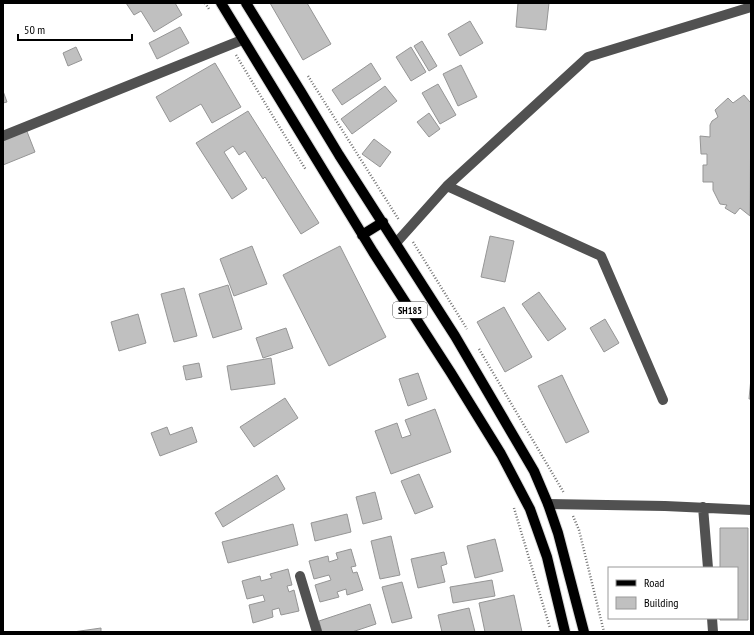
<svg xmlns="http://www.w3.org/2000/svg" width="754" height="635" viewBox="0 0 754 635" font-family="'PT Sans Narrow',sans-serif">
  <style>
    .building { fill: #c0c0c0; stroke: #959595 }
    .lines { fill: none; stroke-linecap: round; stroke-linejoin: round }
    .major-casing { stroke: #dbdbdb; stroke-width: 12 }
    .path { stroke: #737373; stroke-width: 2.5; stroke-dasharray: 1 2; stroke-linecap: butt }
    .minor { stroke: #515151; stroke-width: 10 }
    .major { stroke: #000; stroke-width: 10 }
    .labels { text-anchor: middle; stroke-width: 4; stroke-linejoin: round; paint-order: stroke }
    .shield { fill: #fff; stroke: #4c4c4c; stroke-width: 1 }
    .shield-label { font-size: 10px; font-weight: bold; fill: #000 }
  </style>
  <rect width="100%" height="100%" fill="#fff"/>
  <!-- building -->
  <path class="building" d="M126,3H175L182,15L154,32L141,11L134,15Z
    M270,3H307L331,44L303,60Z
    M518,3H549L546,30L516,27Z
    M470,21L483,43L460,56L448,34Z
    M180,27L189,43L157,59L149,43Z
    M422,41L437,66L429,71L414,46Z
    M76,47L82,60L68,66L63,53Z
    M411,47L426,72L411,81L396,57Z
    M215,63L241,107L212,123L201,104L170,122L156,97Z
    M371,63L381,79L342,105L332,90Z
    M461,65L477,97L458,106L443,74Z
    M438,84L456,115L440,124L422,93Z
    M385,86L397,101L352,134L341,119Z
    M3,91L7,102L3,103Z
    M744,95L750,102L751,100L750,216L740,208L735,214L725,208L727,205L720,204L713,190V182H703V165H707V154H701L700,136L710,137V125L712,121L718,117L715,110L728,98L733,103Z
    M248,111L319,223L301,234L265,177L263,179L245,151L239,155L233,146L224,152L247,189L232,199L196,143Z
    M429,113L440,129L429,137L417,122Z
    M26,129L35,152L3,165V138Z
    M374,139L391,152L380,167L362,154Z
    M490,236L514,241L505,282L481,277Z
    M252,246L267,284L234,296L220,259Z
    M340,246L386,337L329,366L283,275Z
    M228,285L242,329L213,338L199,294Z
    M184,288L197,336L174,342L161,294Z
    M539,292L566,329L548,341L522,304Z
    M504,307L532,357L505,372L477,322Z
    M138,314L146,343L119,351L111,322Z
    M605,319L619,343L604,352L590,328Z
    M286,328L293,348L263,358L256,338Z
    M271,358L275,384L231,390L227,366Z
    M199,363L202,377L186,380L183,366Z
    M418,373L427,399L408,406L399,379Z
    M562,375L589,432L566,443L538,386Z
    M751,378V399H749Z
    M285,398L298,418L254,447L240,427Z
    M435,409L451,452L391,474L375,431L397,423L402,438L411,435L405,420Z
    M167,427L170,435L192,427L197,442L160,456L151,433Z
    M419,474L433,507L415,514L401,481Z
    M277,475L285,489L223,527L215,513Z
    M375,492L382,519L363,524L356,497Z
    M347,514L351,532L315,541L311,523Z
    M293,524L298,545L228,563L222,542Z
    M720,528H748V620H720V618H737V568H720Z
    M391,536L400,575L380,579L371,541Z
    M495,539L503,571L475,578L467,546Z
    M351,549L356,566L351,567L353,573L357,572L363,590L347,595L346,589L337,592L339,597L320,602L315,585L331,580L329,575L314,579L309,561L328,556L329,562L338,559L336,553Z
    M444,552L447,564L441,566L445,582L418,588L411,559Z
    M288,569L292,585L287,586L289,592L294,590L299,611L281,615L279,608L272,610L273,617L253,623L249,605L265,601L263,595L247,599L242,581L260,576L261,581L272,578L270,574Z
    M492,580L495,596L453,603L450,587Z
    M402,582L412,618L392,623L382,587Z
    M514,595L522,632H485L479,603Z
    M370,604L376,624L352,632H322L319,621Z
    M469,608L475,632H442L438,615Z
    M101,628V632H73Z"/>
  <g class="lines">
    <!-- major casing -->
    <g class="major-casing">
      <path id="major" d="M221,3L373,252L451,373L501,454L530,509L547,557L565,632
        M246,3L301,92L339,155L455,336L534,471L548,504L558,533L584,632
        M362,235L383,222"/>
    </g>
    <!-- path -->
    <path class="path" d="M205,3L209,9
      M236,55L274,118L306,170
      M308,76L399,220
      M413,242L467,329
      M479,349L564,493
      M514,508L550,628
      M573,516L579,530L604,632"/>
    <!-- minor -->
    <path class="minor" d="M3,136L242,40
      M447,186L601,256L663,400
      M396,243L447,186L588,57L751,7
      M548,504L665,506L751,510
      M703,507L708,568
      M300,576L317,632
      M712,618L713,632"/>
    <!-- major -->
    <use href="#major" class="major"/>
  </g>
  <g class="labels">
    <!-- shield labels -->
    <rect class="shield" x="393" y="302" width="34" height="16" rx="3"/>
    <g class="shield-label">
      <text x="410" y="314">SH185</text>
    </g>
  </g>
  <!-- border -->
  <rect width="754" height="635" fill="none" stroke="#000000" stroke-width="8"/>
  <!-- legend -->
  <rect x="608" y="567" width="130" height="52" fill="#ffffff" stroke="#999999"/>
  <rect x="616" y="580" width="20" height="6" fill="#000000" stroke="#999999"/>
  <text x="644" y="587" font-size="12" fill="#000000">Road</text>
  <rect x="616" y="597" width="20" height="12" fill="#c0c0c0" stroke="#999999"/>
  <text x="644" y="607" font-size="12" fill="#000000">Building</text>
  <!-- scale -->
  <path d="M18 34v6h114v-6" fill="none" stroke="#000000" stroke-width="2"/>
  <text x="24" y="34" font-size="12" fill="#000000" stroke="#ffffff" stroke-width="3" paint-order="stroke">50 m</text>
</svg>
